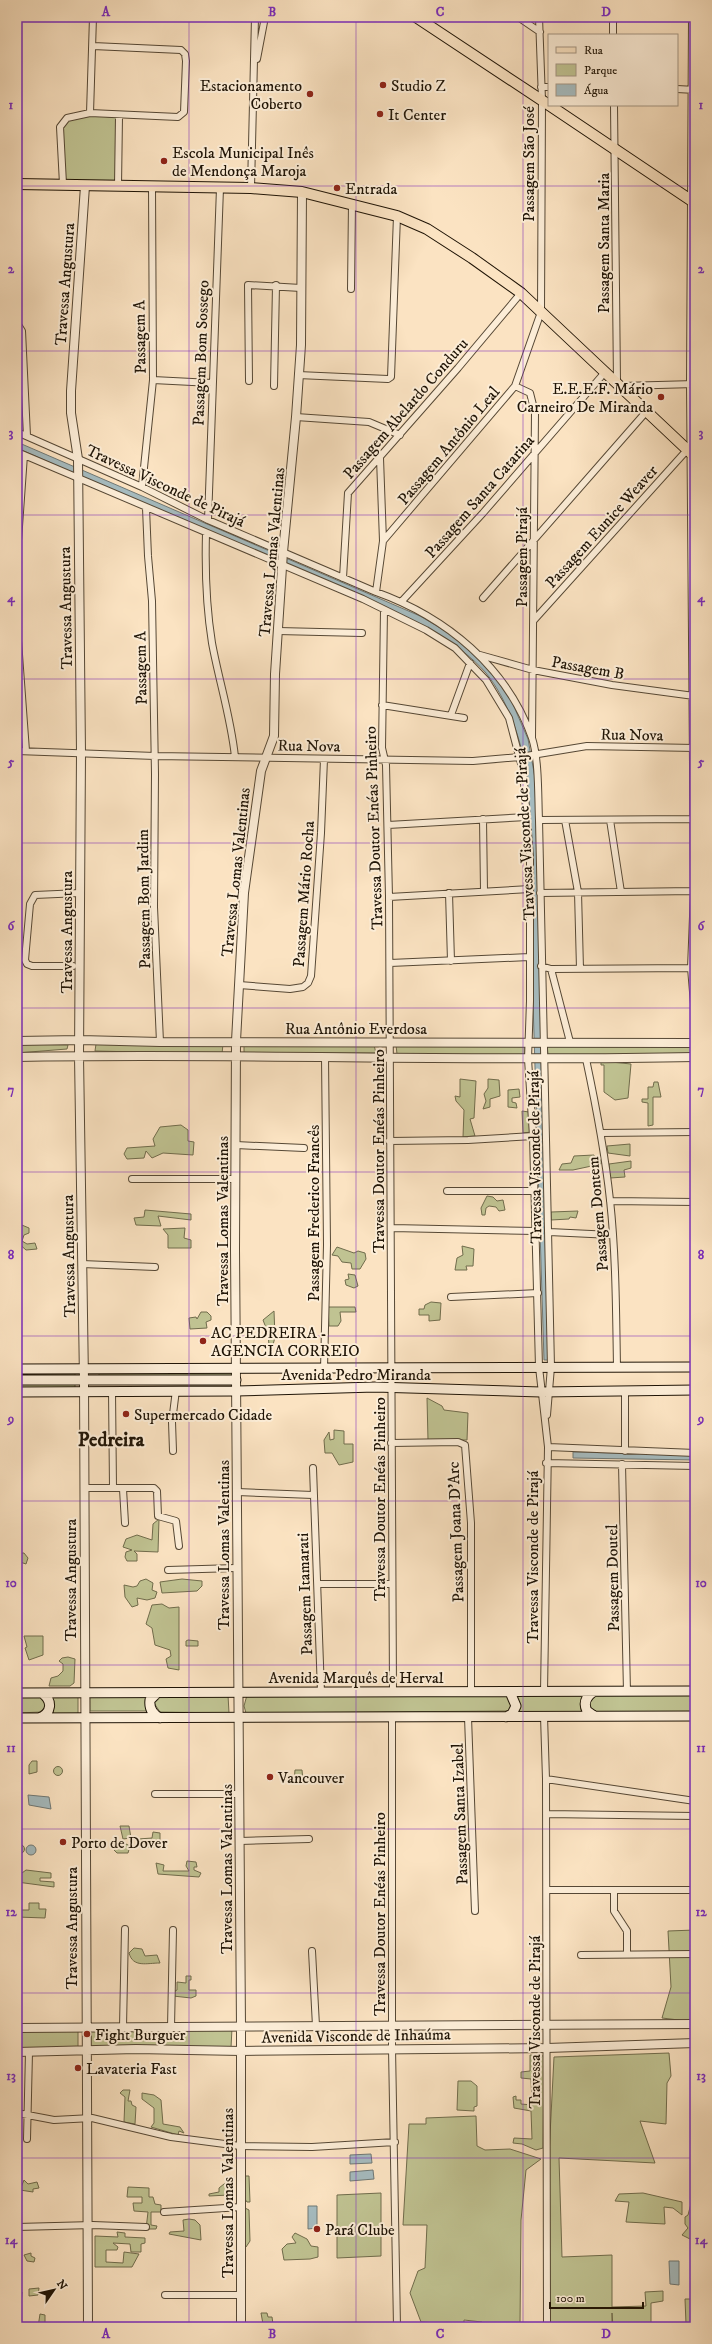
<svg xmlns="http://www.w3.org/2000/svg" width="712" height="2344" viewBox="0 0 712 2344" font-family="'IM FELL DW Pica',serif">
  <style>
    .green { fill: #c0c392; stroke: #706c4c }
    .water { fill: #a5bbbf; stroke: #6f7875 }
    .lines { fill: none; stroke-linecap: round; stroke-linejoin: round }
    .minor-casing { stroke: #564835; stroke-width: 8 }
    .tertiary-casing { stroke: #564835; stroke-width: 10 }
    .secondary-casing { stroke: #1f1406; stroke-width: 11 }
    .primary-casing { stroke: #1f1406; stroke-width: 12 }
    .minor { stroke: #fcedd7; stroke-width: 6 }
    .tertiary { stroke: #fcedd7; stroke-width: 8 }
    .secondary { stroke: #fcedd7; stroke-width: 9 }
    .primary { stroke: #fbe3c2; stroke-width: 10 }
    .grid { fill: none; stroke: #7b2cbf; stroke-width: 1; stroke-opacity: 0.55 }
    .poi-dot { fill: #8f2418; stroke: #fcedd7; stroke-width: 1.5 }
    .labels { text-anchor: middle; stroke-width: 4; stroke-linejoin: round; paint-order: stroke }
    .poi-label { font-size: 16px; fill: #1f1406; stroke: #fcedd7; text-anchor: start }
    .street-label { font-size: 16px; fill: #1f1406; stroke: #fcedd7 }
    .district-label { font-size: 20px; font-weight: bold; fill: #1f1406; stroke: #fcedd7 }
    .neatline { fill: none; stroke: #7b2cbf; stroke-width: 1.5 }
    .grid-label { font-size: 13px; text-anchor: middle; font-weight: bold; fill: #7b2cbf }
  </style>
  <rect width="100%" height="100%" fill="#fbe3c2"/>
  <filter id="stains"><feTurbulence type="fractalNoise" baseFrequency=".005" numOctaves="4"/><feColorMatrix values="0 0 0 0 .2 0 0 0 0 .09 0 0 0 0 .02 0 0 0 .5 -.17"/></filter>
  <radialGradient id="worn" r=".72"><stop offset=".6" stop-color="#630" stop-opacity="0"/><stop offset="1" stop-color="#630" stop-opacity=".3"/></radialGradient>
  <!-- green -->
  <path class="green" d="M91,115L120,118L117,188L63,183L60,129L67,119Z
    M17,1044L68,1045L67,1049L17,1053Z
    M96,1044H223L222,1054L95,1051Z
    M244,1044L374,1045L376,1053H244Z
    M525,1044V1055L397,1054L396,1045Z
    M694,1044V1054L548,1055L547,1045Z
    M601,1061L631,1064L628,1098L615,1100L604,1092V1065H601Z
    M460,1079L476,1081L474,1118L470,1119L475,1136L463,1137L464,1110L456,1101L455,1096L460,1097Z
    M488,1079L499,1080L500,1096L490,1099V1107L483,1109L486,1101L484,1094L488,1088Z
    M654,1082H658L661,1097H653V1125L648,1126V1103L642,1102V1099H648V1087H653Z
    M519,1089L520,1097L512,1098V1102L516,1103L517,1108L508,1107V1090Z
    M522,1111L529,1112L531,1132L523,1133Z
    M181,1125L188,1130V1141L194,1142L193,1155L163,1153L152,1158L146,1151L144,1158L127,1159L124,1154L127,1148L155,1146L153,1139L160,1127Z
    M630,1144V1156L608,1153L607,1146Z
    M594,1155L595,1159L601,1160V1164L573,1170H559L562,1164L571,1163L574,1156Z
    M631,1161V1168L624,1170L625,1177L610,1178L609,1164Z
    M487,1196L493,1197L497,1201L503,1200L505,1210L499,1211L496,1207L489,1206L486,1208L485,1215H482L481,1208Z
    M145,1210L191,1214V1220L158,1216L161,1226L136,1225L134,1218L144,1217Z
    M578,1211L576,1218L570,1217L569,1219L551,1220V1212Z
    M17,1223L29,1228V1233L24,1235L22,1241L27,1244L35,1243L37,1249L26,1250L17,1242Z
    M185,1228L184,1238L191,1240V1248H168V1235L163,1229Z
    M462,1246L474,1249L473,1266H466L467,1270H455L457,1258L463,1255Z
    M337,1247L354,1253L358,1251L365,1253L366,1259L360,1269H352L351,1263L342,1262L338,1256L332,1255Z
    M348,1274L355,1275L358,1286L354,1288L346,1285L345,1280L349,1279Z
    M431,1302L441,1303L440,1320L429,1321V1315H419V1309H424L425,1305Z
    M328,1307H355L356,1312H340L341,1321L338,1326H329Z
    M274,1311L275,1337L273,1345L269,1346L268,1333L263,1320Z
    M201,1312H207L211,1316V1320L206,1322L207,1328L190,1329L189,1318L196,1317L197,1319Z
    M17,1370H75V1378L17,1377Z
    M233,1371V1377L99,1378V1372Z
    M75,1382V1389L17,1390V1383Z
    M427,1398L442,1406L444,1410L468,1413L467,1440H428Z
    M334,1430L344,1431V1444H353V1462L339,1465L332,1453H325L324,1440L329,1432L330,1440L334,1439Z
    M159,1519L158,1552L134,1551L137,1554V1561H127L125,1557L126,1552L132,1550L123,1547L126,1539L137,1535L152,1540L153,1524Z
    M17,1553H24L28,1558L26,1564L17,1561Z
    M146,1579L153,1583L152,1590L157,1592L155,1598L147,1600L137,1598L138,1605L132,1607L125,1597L124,1585L133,1587L137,1586L140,1581Z
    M182,1579L202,1581V1586L197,1591L162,1593L160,1582Z
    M162,1604L169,1608L179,1607V1670L168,1668L166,1659L171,1656L170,1650L155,1645L152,1628L146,1624L152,1605Z
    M24,1636H43V1655L29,1660L25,1648L27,1647Z
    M188,1640L198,1641V1646H186V1641Z
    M68,1657L75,1659L74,1683L70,1686H49L51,1678L58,1676L63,1671V1664L59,1661L62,1658Z
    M513,1694H587L585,1713H515Z
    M695,1694V1713L593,1714L590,1710L588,1700L591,1695Z
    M46,1695L78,1696V1715H48Z
    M228,1695L229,1713L160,1712L154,1703L157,1697Z
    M247,1695H506L513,1705L510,1711L246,1713L244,1706Z
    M17,1696L42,1697L48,1703L42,1712L17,1713Z
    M90,1696H149L148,1711H90Z
    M32,1761H37V1772L29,1774V1765Z
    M53.5 1771a4.5 4.5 0 1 1 9 0a4.5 4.5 0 1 1-9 0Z
    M295,1770H302L303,1781L294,1783Z
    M120,1826H129L131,1838L123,1839Z
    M153,1832L160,1833V1847H137L138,1839L152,1838Z
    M122,1842L130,1846L128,1853H117L112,1848L116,1843Z
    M15.5 1849a4.5 4.5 0 1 1 9 0a4.5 4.5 0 1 1-9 0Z
    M187,1861L196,1862L197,1867H194V1870L201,1873L199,1877L158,1874L156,1863L164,1865L163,1871H189L186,1866Z
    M26,1870L51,1873V1878H40V1881L54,1882V1887L17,1882V1872L22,1873Z
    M29,1903H39V1909H46L45,1918L17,1917V1910H29Z
    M695,1930V2022L662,2018L671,1987L668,1931Z
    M134,1948L142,1949L145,1956L157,1955L160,1963C147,1963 133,1968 129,1953Z
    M186,1976H191V1980H189V1990H196V1996L191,1998L173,1996V1992L177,1990V1982L186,1983Z
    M232,2028L231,2048L89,2049V2029Z
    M17,2029L78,2030V2047L17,2048Z
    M669,2053L671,2076L667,2083L666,2124L640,2121L655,2163L559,2158L562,2257L612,2255V2307L646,2306L645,2292L663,2291V2301L651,2303V2326L686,2324L685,2299H695V2327H613L612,2313V2327H549V2155L554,2057Z
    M530,2055L544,2056L543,2148L536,2150L522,2144L513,2143L514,2138L532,2139L531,2111L514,2108L513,2097L516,2096V2100H521V2104L532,2105L531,2079L521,2078V2072L530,2071Z
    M458,2081H471L477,2086V2106L474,2107V2111L457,2110Z
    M123,2090H130L128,2101H131L132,2105L136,2107L135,2124L124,2122L125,2097L120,2093Z
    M142,2093L154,2095L161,2100L163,2124L180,2127L184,2133L179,2131L178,2135L151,2127L154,2123V2108L142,2099Z
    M476,2116L477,2146L485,2150L510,2149L541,2159L526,2170L521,2220L520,2325L483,2327L482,2322L464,2320V2327H440V2323L421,2322L410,2293L418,2271L425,2268L427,2225H403L409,2124H426V2118Z
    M245,2176H249L250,2202H247L242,2195V2177Z
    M24,2180L28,2184L37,2182L39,2188L33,2189V2192L20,2190Z
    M229,2180V2195L209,2196V2194L219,2192V2188Z
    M128,2187L149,2188V2197H153L155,2204L161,2205V2212H151V2225L157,2226L156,2229H146L148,2212L134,2211L133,2203H142V2197H127Z
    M694,2192H695V2244L692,2240L682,2235L688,2228L685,2224V2217L688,2215Z
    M381,2193V2256L337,2258V2195Z
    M643,2193L682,2202V2215L673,2208L664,2207L665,2224L626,2222L629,2202L615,2201L619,2194Z
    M245,2208L249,2210L250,2241L246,2247L244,2246Z
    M189,2219L195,2220L200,2225L201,2240L169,2234L170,2232L184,2231L183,2220Z
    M117,2232L125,2233V2237L145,2238V2243L141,2244V2252H131L130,2244L113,2243L118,2247L117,2250H106V2262L123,2263L124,2252L139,2254L132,2267H95V2236L118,2237Z
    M295,2233L307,2239L311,2246L318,2247V2257L310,2259L284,2260L282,2249L287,2244L296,2243L292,2237Z
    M31,2253V2256L35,2258L34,2262L27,2261L24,2255Z
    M39,2288L38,2295L29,2296V2289Z
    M17,2292H22L21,2306L17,2307Z
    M261,2313H267L268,2317H272L273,2324H263Z
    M40,2314L45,2315V2327H38Z"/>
  <!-- water -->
  <path class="water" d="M17,442L420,616L464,642L479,656L508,693L528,739L535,778L549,1360H544L526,774C522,740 507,699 486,673C472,657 456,646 439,634L17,448Z
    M573,1452L695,1455V1460L573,1458Z
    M28,1795L49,1797L51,1809L29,1805Z
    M26 1850a5 5 0 1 1 10 0a5 5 0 1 1-10 0Z
    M371,2154L372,2163L350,2164V2155Z
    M373,2170L374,2179L350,2181V2172Z
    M308,2206H317V2228L308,2229Z
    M669,2261H679V2285L670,2284Z"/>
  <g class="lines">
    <!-- minor casing -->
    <g class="minor-casing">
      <path id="minor" d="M518,17L540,32
        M692,17L690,384L694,891L691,968L695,1016
        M613,35V17
        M257,59L265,17
        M541,87H549
        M677,89L695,90
        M614,105L617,382
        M90,113L93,17
        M63,184L60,127L67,118L90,113L178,117L184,112L186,61L185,54L181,50L93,46
        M118,186L119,116
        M251,188L255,17
        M351,289L352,203
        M17,323L22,331L27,436
        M298,375L388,379L391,377L397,216
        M153,380L212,383
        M249,381L248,285L301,288
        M274,386L276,285
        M515,386L530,393L535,413L532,737
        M621,386L695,384
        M296,417L369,422L400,435
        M17,432L142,487L208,520L376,592C446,617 507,667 532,738C539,759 538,797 539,820L551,1367L547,1415
        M17,452L363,599L426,630L455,648L486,680L509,718L523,771L530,857V1001L528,1059L533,1136L539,1367L548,1447L544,1692
        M380,458L383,541
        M142,487L153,380L152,186
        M146,508L148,556L152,601L155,774L154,907L160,1042
        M208,520L220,188
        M206,533C205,570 206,606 212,643C219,681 231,718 235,757
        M17,555L24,455
        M343,578L348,493L458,368L521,293
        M376,592L383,541L515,386L541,312L542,100L539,17
        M483,598L646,412
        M402,601L483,513L606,371
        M384,610L382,748L386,765L389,897L393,1692
        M534,620L687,450
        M17,627L26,751
        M278,631L362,633
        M480,655L533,670L612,685L694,696
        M382,705L464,718
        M451,715L470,663
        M17,751L155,756L473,761L520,757L587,746L695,748
        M483,819L484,891
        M539,820L695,819
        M565,820L578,892L580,969
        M610,820L621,892
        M388,825L527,817
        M449,893L451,961
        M540,893L695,891
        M389,897L530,889
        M390,963L529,957
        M73,966H32L27,964L25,960L30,904L35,895L80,893
        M541,966L551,969L693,968
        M551,969L570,1042
        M239,985L290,989L303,987L308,983L311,976L321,833L324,759
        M586,1059C596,1106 605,1153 610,1200C616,1255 616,1311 617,1367
        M601,1133L695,1132
        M389,1141L468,1140L533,1136
        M236,1145L304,1148
        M132,1179H235
        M447,1191H534
        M610,1201L695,1202
        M392,1228L535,1231
        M549,1232L612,1235
        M82,1264L155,1267
        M451,1297L538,1293
        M324,1369L327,1245L325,1057
        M112,1391L113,1488
        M625,1391V1451
        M391,1443L458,1442L465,1445L471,1523V1692
        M548,1447L695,1453
        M173,1451L172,1422L176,1390
        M546,1463L695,1466
        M622,1464L627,1692
        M313,1468L321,1692
        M84,1488H154L157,1491L158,1516L176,1521L179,1546
        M123,1489L125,1523
        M237,1492L313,1495
        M168,1570L236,1568
        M318,1584H391
        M544,1716L546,1779L547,2327
        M468,1717L475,1911
        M392,1718V2048L397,2327
        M546,1779L695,1801
        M155,1794H240
        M546,1814L695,1816
        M240,1841L309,1839
        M547,1890H695
        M614,1890V1911L627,1931V1954
        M312,1951L316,2026
        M581,1955L695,1954
        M123,2027L125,1929
        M171,2027L173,1930
        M17,2113L54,2120L92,2118L171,2137L240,2146L312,2147L395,2142
        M27,2139L29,2052
        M164,2212L241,2207
        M17,2227L93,2225L146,2227
        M165,2295H241"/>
    </g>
    <!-- tertiary casing -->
    <g class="tertiary-casing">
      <path id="tertiary" d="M85,186L71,391V413L78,459L81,753L79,1056L84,1380L88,2327
        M17,1041L80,1040L160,1042L695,1043
        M17,1057C243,1053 469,1062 695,1057
        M17,2028L695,2024
        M17,2052L136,2049L241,2051L547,2048L695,2043
        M241,2327V2027L235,1249L236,1041L244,893L261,771L274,736L275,674L283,552L296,417L301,345L302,192"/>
    </g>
    <!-- secondary casing -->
    <g class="secondary-casing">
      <path id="secondary" d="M17,1369L695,1367
        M17,1380H236
        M17,1392L236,1391L375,1387L541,1392L695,1390
        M593,1692C586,1697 583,1703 587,1711L594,1716
        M17,1693L695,1691
        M157,1693L150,1700C149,1708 152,1714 160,1718
        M506,1717L512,1714L516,1706L510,1692
        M17,1718L695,1716
        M39,1718C52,1713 53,1701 42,1693"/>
    </g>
    <!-- primary casing -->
    <g class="primary-casing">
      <path id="primary" d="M416,17L549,105
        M549,105L695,203
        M17,184L251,188L302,192L397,216L427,229L472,258L521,293L695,457"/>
    </g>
    <!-- minor -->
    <use href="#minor" class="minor"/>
    <!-- tertiary -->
    <use href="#tertiary" class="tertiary"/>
    <!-- secondary -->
    <use href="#secondary" class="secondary"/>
    <!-- primary -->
    <use href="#primary" class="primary"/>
  </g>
  <!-- grid -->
  <path class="grid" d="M189,17V2327M356,17V2327M523,17V2327M17,186H695M17,351H695M17,515H695M17,679H695M17,843H695M17,1008H695M17,1172H695M17,1336H695M17,1501H695M17,1665H695M17,1829H695M17,1993H695M17,2158H695"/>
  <!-- markers -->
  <g class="poi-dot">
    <circle cx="383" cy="85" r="4"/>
    <circle cx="310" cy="94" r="4"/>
    <circle cx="380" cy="114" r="4"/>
    <circle cx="164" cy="161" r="4"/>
    <circle cx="337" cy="188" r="4"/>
    <circle cx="661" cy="397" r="4"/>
    <circle cx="203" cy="1341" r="4"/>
    <circle cx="126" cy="1414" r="4"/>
    <circle cx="270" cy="1777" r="4"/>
    <circle cx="63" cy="1842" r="4"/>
    <circle cx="87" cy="2034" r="4"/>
    <circle cx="78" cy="2068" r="4"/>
    <circle cx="317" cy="2229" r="4"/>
  </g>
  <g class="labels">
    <!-- poi labels -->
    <g class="poi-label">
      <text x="302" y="91" text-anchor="end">Estacionamento<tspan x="302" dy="18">Coberto</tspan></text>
      <text x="391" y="91">Studio Z</text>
      <text x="388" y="120">It Center</text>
      <text x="172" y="158">Escola Municipal Inês<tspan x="172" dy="18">de Mendonça Maroja</tspan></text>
      <text x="345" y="194">Entrada</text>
      <text x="653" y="394" text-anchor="end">E.E.E.F. Mário<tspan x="653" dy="18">Carneiro De Miranda</tspan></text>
      <text x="211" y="1338">AC PEDREIRA -<tspan x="211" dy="18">AGENCIA CORREIO</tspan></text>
      <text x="134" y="1420">Supermercado Cidade</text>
      <text x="278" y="1783">Vancouver</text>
      <text x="71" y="1848">Porto de Dover</text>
      <text x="95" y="2040">Fight Burguer</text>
      <text x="86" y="2074">Lavateria Fast</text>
      <text x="325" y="2235">Pará Clube</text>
    </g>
    <!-- street labels -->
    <g class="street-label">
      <text transform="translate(528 164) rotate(-90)" y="6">Passagem São José</text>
      <text transform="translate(603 243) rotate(-90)" y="6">Passagem Santa Maria</text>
      <text transform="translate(64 284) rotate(-86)" y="6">Travessa Angustura</text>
      <text transform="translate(139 337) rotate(-91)" y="6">Passagem A</text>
      <text transform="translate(200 353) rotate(-88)" y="6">Passagem Bom Sossego</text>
      <text transform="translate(405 408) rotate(-49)" y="6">Passagem Abelardo Conduru</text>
      <text transform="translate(448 445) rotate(-50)" y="6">Passagem Antônio Leal</text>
      <text transform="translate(166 485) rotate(25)" y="6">Travessa Visconde de Pirajá</text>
      <text transform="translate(479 496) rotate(-49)" y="6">Passagem Santa Catarina</text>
      <text transform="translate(601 526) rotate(-48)" y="6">Passagem Eunice Weaver</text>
      <text transform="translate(271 552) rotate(-85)" y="6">Travessa Lomas Valentinas</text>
      <text transform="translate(521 557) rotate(-90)" y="6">Passagem Pirajá</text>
      <text transform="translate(65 608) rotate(-91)" y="6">Travessa Angustura</text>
      <text transform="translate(588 667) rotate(10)" y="6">Passagem B</text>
      <text transform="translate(140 668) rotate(-91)" y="6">Passagem A</text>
      <text transform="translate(632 734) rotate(1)" y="6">Rua Nova</text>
      <text transform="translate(309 745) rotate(1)" y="6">Rua Nova</text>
      <text transform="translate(373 828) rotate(-92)" y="6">Travessa Doutor Enéas Pinheiro</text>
      <text transform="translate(524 834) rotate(-93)" y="6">Travessa Visconde de Pirajá</text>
      <text transform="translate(235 872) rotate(-84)" y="6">Travessa Lomas Valentinas</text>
      <text transform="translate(303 894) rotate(-86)" y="6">Passagem Mário Rocha</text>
      <text transform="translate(143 899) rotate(-91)" y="6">Passagem Bom Jardim</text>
      <text transform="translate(66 932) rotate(-90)" y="6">Travessa Angustura</text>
      <text x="356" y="1034">Rua Antônio Everdosa</text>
      <text transform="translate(378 1151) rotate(-90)" y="6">Travessa Doutor Enéas Pinheiro</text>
      <text transform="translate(534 1157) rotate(-91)" y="6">Travessa Visconde de Pirajá</text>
      <text transform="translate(313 1213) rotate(-90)" y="6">Passagem Frederico Francês</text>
      <text transform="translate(597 1214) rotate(-95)" y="6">Passagem Dontem</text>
      <text transform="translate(222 1221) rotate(-90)" y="6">Travessa Lomas Valentinas</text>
      <text transform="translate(68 1256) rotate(-91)" y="6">Travessa Angustura</text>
      <text x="356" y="1380">Avenida Pedro Miranda</text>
      <text transform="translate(379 1499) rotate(-90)" y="6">Travessa Doutor Enéas Pinheiro</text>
      <text transform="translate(455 1532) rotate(-92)" y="6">Passagem Joana D'Arc</text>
      <text transform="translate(223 1545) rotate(-90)" y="6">Travessa Lomas Valentinas</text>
      <text transform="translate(532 1557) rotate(-90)" y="6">Travessa Visconde de Pirajá</text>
      <text transform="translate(612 1578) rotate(-91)" y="6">Passagem Doutel</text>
      <text transform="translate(70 1580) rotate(-90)" y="6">Travessa Angustura</text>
      <text transform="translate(304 1594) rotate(-92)" y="6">Passagem Itamarati</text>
      <text x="356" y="1683">Avenida Marquês de Herval</text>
      <text transform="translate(459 1814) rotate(-92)" y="6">Passagem Santa Izabel</text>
      <text transform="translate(226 1869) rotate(-90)" y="6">Travessa Lomas Valentinas</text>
      <text transform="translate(379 1914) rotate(-90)" y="6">Travessa Doutor Enéas Pinheiro</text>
      <text transform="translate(71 1928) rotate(-90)" y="6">Travessa Angustura</text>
      <text transform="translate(534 2022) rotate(-90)" y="6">Travessa Visconde de Pirajá</text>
      <text transform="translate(356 2035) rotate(-1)" y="6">Avenida Visconde de Inhaúma</text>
      <text transform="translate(227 2193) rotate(-90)" y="6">Travessa Lomas Valentinas</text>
    </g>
    <!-- district labels -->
    <g class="district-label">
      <text x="111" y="1446">Pedreira</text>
    </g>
  </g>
  <!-- margin -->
  <rect width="712" height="2344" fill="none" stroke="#fbe3c2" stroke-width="44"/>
  <!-- legend -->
  <rect x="548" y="34" width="130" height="72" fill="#fcedd7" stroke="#a49683"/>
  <rect x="556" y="47" width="20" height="6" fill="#fbe3c2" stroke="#a49683"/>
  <text x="584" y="54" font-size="12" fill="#1f1406">Rua</text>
  <rect x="556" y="64" width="20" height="12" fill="#c0c392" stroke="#a49683"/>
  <text x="584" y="74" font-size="12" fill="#1f1406">Parque</text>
  <rect x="556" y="84" width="20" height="12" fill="#a5bbbf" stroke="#a49683"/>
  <text x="584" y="94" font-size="12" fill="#1f1406">Água</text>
  <!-- north arrow -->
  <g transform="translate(54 2290) rotate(56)" stroke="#fcedd7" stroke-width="3" paint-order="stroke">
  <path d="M0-3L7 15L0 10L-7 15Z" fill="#1f1406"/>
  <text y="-6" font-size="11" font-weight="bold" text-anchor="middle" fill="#1f1406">N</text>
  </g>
  <!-- scale -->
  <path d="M550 2302v6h93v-6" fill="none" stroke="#1f1406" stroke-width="2"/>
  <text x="556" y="2302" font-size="12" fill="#1f1406" stroke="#fcedd7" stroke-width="3" paint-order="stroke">100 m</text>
  <rect x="22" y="22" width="668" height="2300" class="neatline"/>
  <g class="grid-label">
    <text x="106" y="16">A</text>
    <text x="272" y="16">B</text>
    <text x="440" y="16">C</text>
    <text x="606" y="16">D</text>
    <text x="11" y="109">1</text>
    <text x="701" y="109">1</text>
    <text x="11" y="273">2</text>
    <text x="701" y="273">2</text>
    <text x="11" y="437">3</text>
    <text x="701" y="437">3</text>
    <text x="11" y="602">4</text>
    <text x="701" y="602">4</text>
    <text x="11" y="766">5</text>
    <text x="701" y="766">5</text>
    <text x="11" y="930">6</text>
    <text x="701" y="930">6</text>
    <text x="11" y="1094">7</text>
    <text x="701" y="1094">7</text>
    <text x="11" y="1259">8</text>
    <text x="701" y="1259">8</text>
    <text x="11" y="1423">9</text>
    <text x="701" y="1423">9</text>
    <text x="11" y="1587">10</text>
    <text x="701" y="1587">10</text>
    <text x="11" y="1752">11</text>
    <text x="701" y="1752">11</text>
    <text x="11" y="1916">12</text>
    <text x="701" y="1916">12</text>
    <text x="11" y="2080">13</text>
    <text x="701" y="2080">13</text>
    <text x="11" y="2244">14</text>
    <text x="701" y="2244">14</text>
    <text x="106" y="2338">A</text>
    <text x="272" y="2338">B</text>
    <text x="440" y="2338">C</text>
    <text x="606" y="2338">D</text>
  </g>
  <rect width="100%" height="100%" filter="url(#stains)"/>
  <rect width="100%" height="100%" fill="url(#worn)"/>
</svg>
